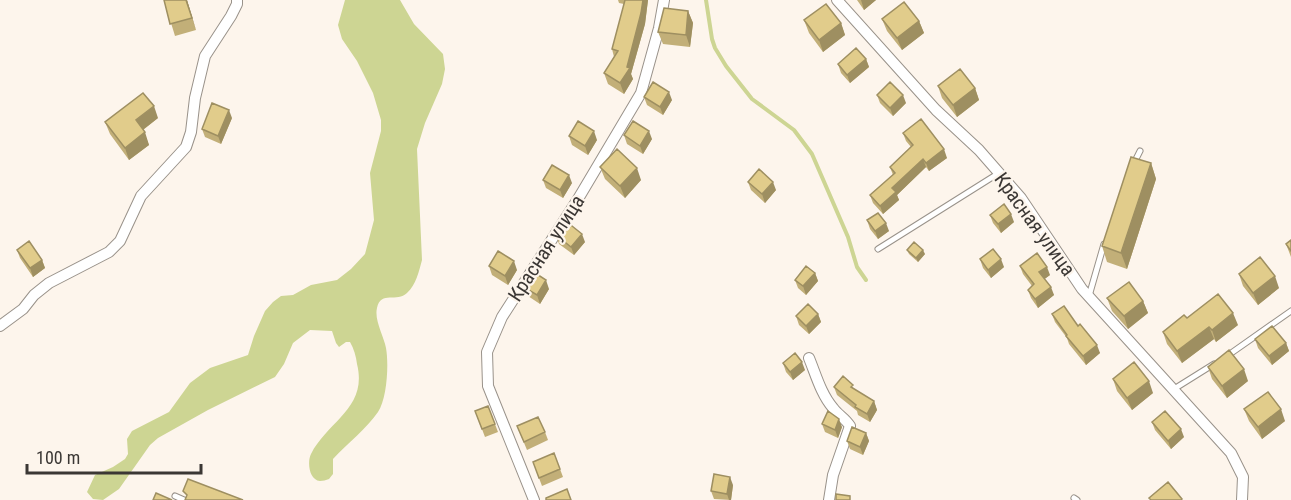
<svg xmlns="http://www.w3.org/2000/svg" width="1291" height="500" viewBox="0 0 1291 500" font-family="'Roboto Condensed',sans-serif">
  <style>
    .water { fill: #cdd593 }
    .lines { fill: none; stroke-linecap: round; stroke-linejoin: round }
    .stream { stroke: #cdd593; stroke-width: 4 }
    .service-casing { stroke: #99928a; stroke-width: 7 }
    .minor-casing { stroke: #99928a; stroke-width: 12 }
    .service { stroke: #fff; stroke-width: 5 }
    .minor { stroke: #fff; stroke-width: 10 }
    .wall { fill: #c2af78 }
    .shaded-wall { fill: #9e8f61 }
    .building { fill: #e1cc8b; stroke: #9e8f61; stroke-width: 1.5 }
    .labels { text-anchor: middle; stroke-width: 4.5; stroke-linejoin: round; paint-order: stroke }
    .street-label { font-size: 20px; fill: #3b3734; stroke: #fdf5ec }
  </style>
  <rect width="100%" height="100%" fill="#fdf5ec"/>
  <!-- water -->
  <path class="water" d="M345,0H400L414,24L443,54L445,69L442,84L425,123L417,149L422,260C419,271 416,285 407,293C397,303 381,290 377,308C374,320 384,337 386,348C389,364 387,399 378,412C367,428 347,444 333,459V474L329,479C326,480 323,481 320,481C309,480 307,462 311,454C328,421 368,408 357,364C356,356 354,349 350,342H346L339,347L336,343L332,331L310,330L293,343L284,364L275,377L208,410L158,438L150,445L119,489L103,500L93,499L87,492L95,475L113,467L125,459L128,454L127,439L132,431L169,412L190,383L210,368L248,355L254,336L265,311L273,302L281,296L293,295L311,285L337,280L351,269L365,254L374,220L370,173L381,131V120L373,93L357,61L342,39L338,25Z"/>
  <g class="lines">
    <!-- stream -->
    <path class="stream" d="M706,0L712,39L715,48L726,66L752,99L794,130L812,154L848,237L857,267L866,280"/>
    <!-- service casing -->
    <g class="service-casing">
      <path id="service" d="M1134,163L1140,151
        M878,249L999,173
        M1089,296L1104,244
        M1227,356L1291,311
        M1174,389L1214,364
        M175,496L184,500
        M1074,498L1077,500"/>
    </g>
    <!-- minor casing -->
    <g class="minor-casing">
      <path id="minor" d="M837,0L936,110L979,150L1021,198L1082,289L1231,453L1243,477L1242,500
        M0,326L23,309L34,295L49,283L109,252L120,241L141,196L186,147L191,132L195,98L205,56L231,16L237,4V0
        M809,358C816,375 821,394 833,408C838,415 845,418 850,426L833,475L829,500
        M534,500L488,386L487,352L502,317L578,199L641,93L659,28L664,0"/>
    </g>
    <!-- service -->
    <use href="#service" class="service"/>
    <!-- minor -->
    <use href="#minor" class="minor"/>
  </g>
  <!-- wall -->
  <path class="wall" d="M164,0H187L196,30L175,36Z
    M618,0H648L645,24L631,74L633,79L624,94L608,84L604,73L614,57L612,49L624,4L619,3Z
    M857,0H876L864,10Z
    M688,11L693,23L690,47L663,44L658,32Z
    M882,19L919,21L924,33L902,50L887,31Z
    M804,20L841,23L845,35L823,52L809,33Z
    M866,59L869,67L850,83L841,73L838,64Z
    M938,86L975,88L979,100L957,117L942,98Z
    M877,95L906,103L893,116L880,103Z
    M644,97L672,100L663,115L647,105Z
    M158,118L143,130L149,145L129,160L110,134L105,122Z
    M232,118L221,144L205,137L202,129Z
    M903,133L947,158L929,171L926,167L897,195L899,200L883,214L873,203L870,195L893,175L890,167L911,147L906,141Z
    M624,135L652,139L643,154L627,144Z
    M569,136L597,140L588,155L572,145Z
    M1151,163L1156,179L1127,269L1107,262L1102,246Z
    M600,167L641,180L625,198L605,179Z
    M543,180L572,183L563,198L546,188Z
    M748,182L776,190L765,203L751,190Z
    M990,215L1014,222L1001,233L993,223Z
    M867,220L889,231L878,239L870,229Z
    M556,235L585,242L574,255L559,244Z
    M1291,240V257L1286,244Z
    M17,250L42,260L45,268L33,277L20,258Z
    M907,250L925,254L918,262L909,254Z
    M980,259L1004,267L991,278L983,268Z
    M489,266L517,270L508,285L492,275Z
    M1020,266L1050,275L1044,279L1054,295L1038,308L1031,298L1028,290L1032,286L1023,274Z
    M815,273L818,281L806,295L798,288L795,280Z
    M1239,274L1279,288L1258,305L1243,286Z
    M522,286L549,289L540,304L525,294Z
    M1107,298L1143,301L1148,313L1128,329L1112,311Z
    M818,314L821,322L809,334L799,325L796,316Z
    M1052,314L1078,326L1100,353L1086,365L1069,344L1067,338L1055,322Z
    M1187,318L1238,325L1216,342L1214,339L1182,363L1167,344L1163,332Z
    M1255,339L1286,343L1289,351L1272,365L1258,348Z
    M783,363L805,370L793,380L786,372Z
    M1208,367L1248,381L1227,398L1212,379Z
    M1113,379L1153,393L1132,410L1117,391Z
    M834,387L874,401L877,410L870,422L858,415L857,411L837,395Z
    M488,406L498,432L485,437L475,411Z
    M1244,409L1285,421L1262,439L1249,421Z
    M1152,422L1184,437L1171,449L1155,430Z
    M822,424L842,427L838,438L825,432Z
    M517,426L545,432L548,440L527,450Z
    M866,433L869,441L863,455L850,449L847,441Z
    M533,462L560,469L563,477L542,486Z
    M733,485L731,500L714,499L711,491Z"/>
  <!-- shaded-wall -->
  <path class="shaded-wall" d="M186,0H187L196,30Z
    M643,0H648L645,24L631,74L633,79L624,94L620,83L627,67Z
    M861,0H876L864,10Z
    M688,11L693,23L690,47L686,35Z
    M919,21L924,33L902,50L897,38Z
    M841,23L845,35L823,52L819,40Z
    M866,59L869,67L850,83L847,75Z
    M975,88L979,100L957,117L953,105Z
    M669,92L672,100L663,115L660,107Z
    M903,95L906,103L893,116L890,108Z
    M154,106L158,118L140,132L136,120Z
    M229,110L232,118L221,144L218,136Z
    M594,131L597,140L588,155L585,146Z
    M649,131L652,139L643,154L640,146Z
    M145,132L149,145L129,160L125,148Z
    M944,149L947,158L929,171L926,163Z
    M923,159L926,167L897,195L899,200L883,214L880,206L892,188Z
    M1151,163L1156,179L1127,269L1121,253Z
    M637,168L641,180L625,198L620,186Z
    M569,175L572,183L563,198L560,190Z
    M773,182L776,190L765,203L762,194Z
    M1011,214L1014,222L1001,233L998,224Z
    M886,223L889,231L878,239L875,231Z
    M582,234L585,242L574,255L571,247Z
    M923,250L925,254L918,262L916,258Z
    M1001,259L1004,267L991,278L988,270Z
    M42,260L45,268L33,277L30,268Z
    M514,261L517,270L508,285L505,276Z
    M1047,267L1050,275L1042,281L1039,272Z
    M815,273L818,281L806,295L803,286Z
    M1275,276L1279,288L1258,305L1253,293Z
    M546,280L549,289L540,304L537,295Z
    M1051,287L1054,295L1038,308L1035,299Z
    M1143,301L1148,313L1128,329L1124,316Z
    M1233,313L1238,325L1216,342L1212,330Z
    M818,314L821,322L809,334L806,326Z
    M1209,327L1214,339L1182,363L1177,351Z
    M1286,343L1289,351L1272,365L1269,356Z
    M1097,345L1100,353L1086,365L1083,356Z
    M802,362L805,370L793,380L790,372Z
    M1244,369L1248,381L1227,398L1222,386Z
    M1149,381L1153,393L1132,410L1127,398Z
    M874,401L877,410L870,422L867,414Z
    M1281,409L1285,421L1262,439L1258,427Z
    M839,419L842,427L838,438L835,430Z
    M1181,429L1184,437L1171,449L1168,441Z
    M866,433L869,441L863,455L860,447Z
    M730,477L733,485L731,500H729L727,494Z"/>
  <!-- building -->
  <path class="building" d="M164,0H186L192,18L170,24Z
    M625,0H643L641,13L627,67L630,68L620,83L604,73L618,51L612,49Z
    M904,2L919,21L897,38L882,19Z
    M826,4L841,23L819,40L804,20Z
    M664,8L688,11L686,35L658,32Z
    M856,48L866,59L847,75L838,64Z
    M960,69L975,88L953,105L938,86Z
    M653,82L669,92L660,107L644,97Z
    M890,82L903,95L890,108L877,95Z
    M143,93L154,106L136,120L145,132L125,148L105,122Z
    M212,103L229,110L218,136L202,129Z
    M921,119L944,149L926,163L923,159L892,188L896,192L880,206L870,195L895,173L890,167L913,145L903,133Z
    M578,121L594,131L585,146L569,136Z
    M633,121L649,131L640,146L624,135Z
    M617,149L637,168L620,186L600,167Z
    M1131,157L1151,163L1121,253L1102,246Z
    M552,165L569,175L560,190L543,180Z
    M759,169L773,182L762,194L748,182Z
    M1004,204L1011,214L998,224L990,215Z
    M878,213L886,223L875,231L867,220Z
    M567,222L582,234L571,247L556,235Z
    M1291,240V251L1286,244Z
    M29,241L42,260L30,268L17,250Z
    M914,242L923,250L916,258L907,250Z
    M993,249L1001,259L988,270L980,259Z
    M498,251L514,261L505,276L489,266Z
    M1037,253L1047,267L1039,272L1051,287L1035,299L1028,290L1034,284L1020,266Z
    M1260,257L1275,276L1253,293L1239,274Z
    M806,266L815,273L803,286L795,280Z
    M532,271L546,280L537,295L522,286Z
    M1129,282L1143,301L1124,316L1107,298Z
    M1218,294L1233,313L1212,330L1209,327L1177,351L1163,332L1184,315L1187,318Z
    M808,304L818,314L806,326L796,316Z
    M1064,306L1078,326L1080,324L1097,345L1083,356L1066,336L1067,335L1052,314Z
    M1272,326L1286,343L1269,356L1255,339Z
    M1229,350L1244,369L1222,386L1208,367Z
    M795,353L802,362L790,372L783,363Z
    M1134,362L1149,381L1127,398L1113,379Z
    M843,376L853,385L851,387L874,401L867,414L855,407L856,405L834,387Z
    M1268,392L1281,409L1258,427L1244,409Z
    M488,406L495,424L482,429L475,411Z
    M828,411L839,419L835,430L822,424Z
    M1165,411L1181,429L1168,441L1152,422Z
    M538,417L545,432L524,442L517,426Z
    M852,427L866,433L860,447L847,441Z
    M554,453L560,469L539,478L533,462Z
    M714,474L730,477L727,494L711,491Z
    M188,479L243,500H185L187,495L183,491Z
    M1168,482L1182,499L1181,500H1151L1149,498Z
    M567,489L571,500H546V498Z
    M156,493L172,500H153Z
    M836,494L850,496V500H836Z"/>
  <g class="labels">
    <!-- street labels -->
    <g class="street-label">
      <text transform="translate(1035 224) rotate(54)" y="7">Красная улица</text>
      <text transform="translate(546 248) rotate(-57)" y="7">Красная улица</text>
    </g>
  </g>
  <!-- scale -->
  <path d="M27 464v9h174v-9" fill="none" stroke="#3b3734" stroke-width="3"/>
  <text x="36" y="464" font-size="18" fill="#3b3734" stroke="#fdf5ec" stroke-width="4.5" paint-order="stroke">100 m</text>
</svg>
